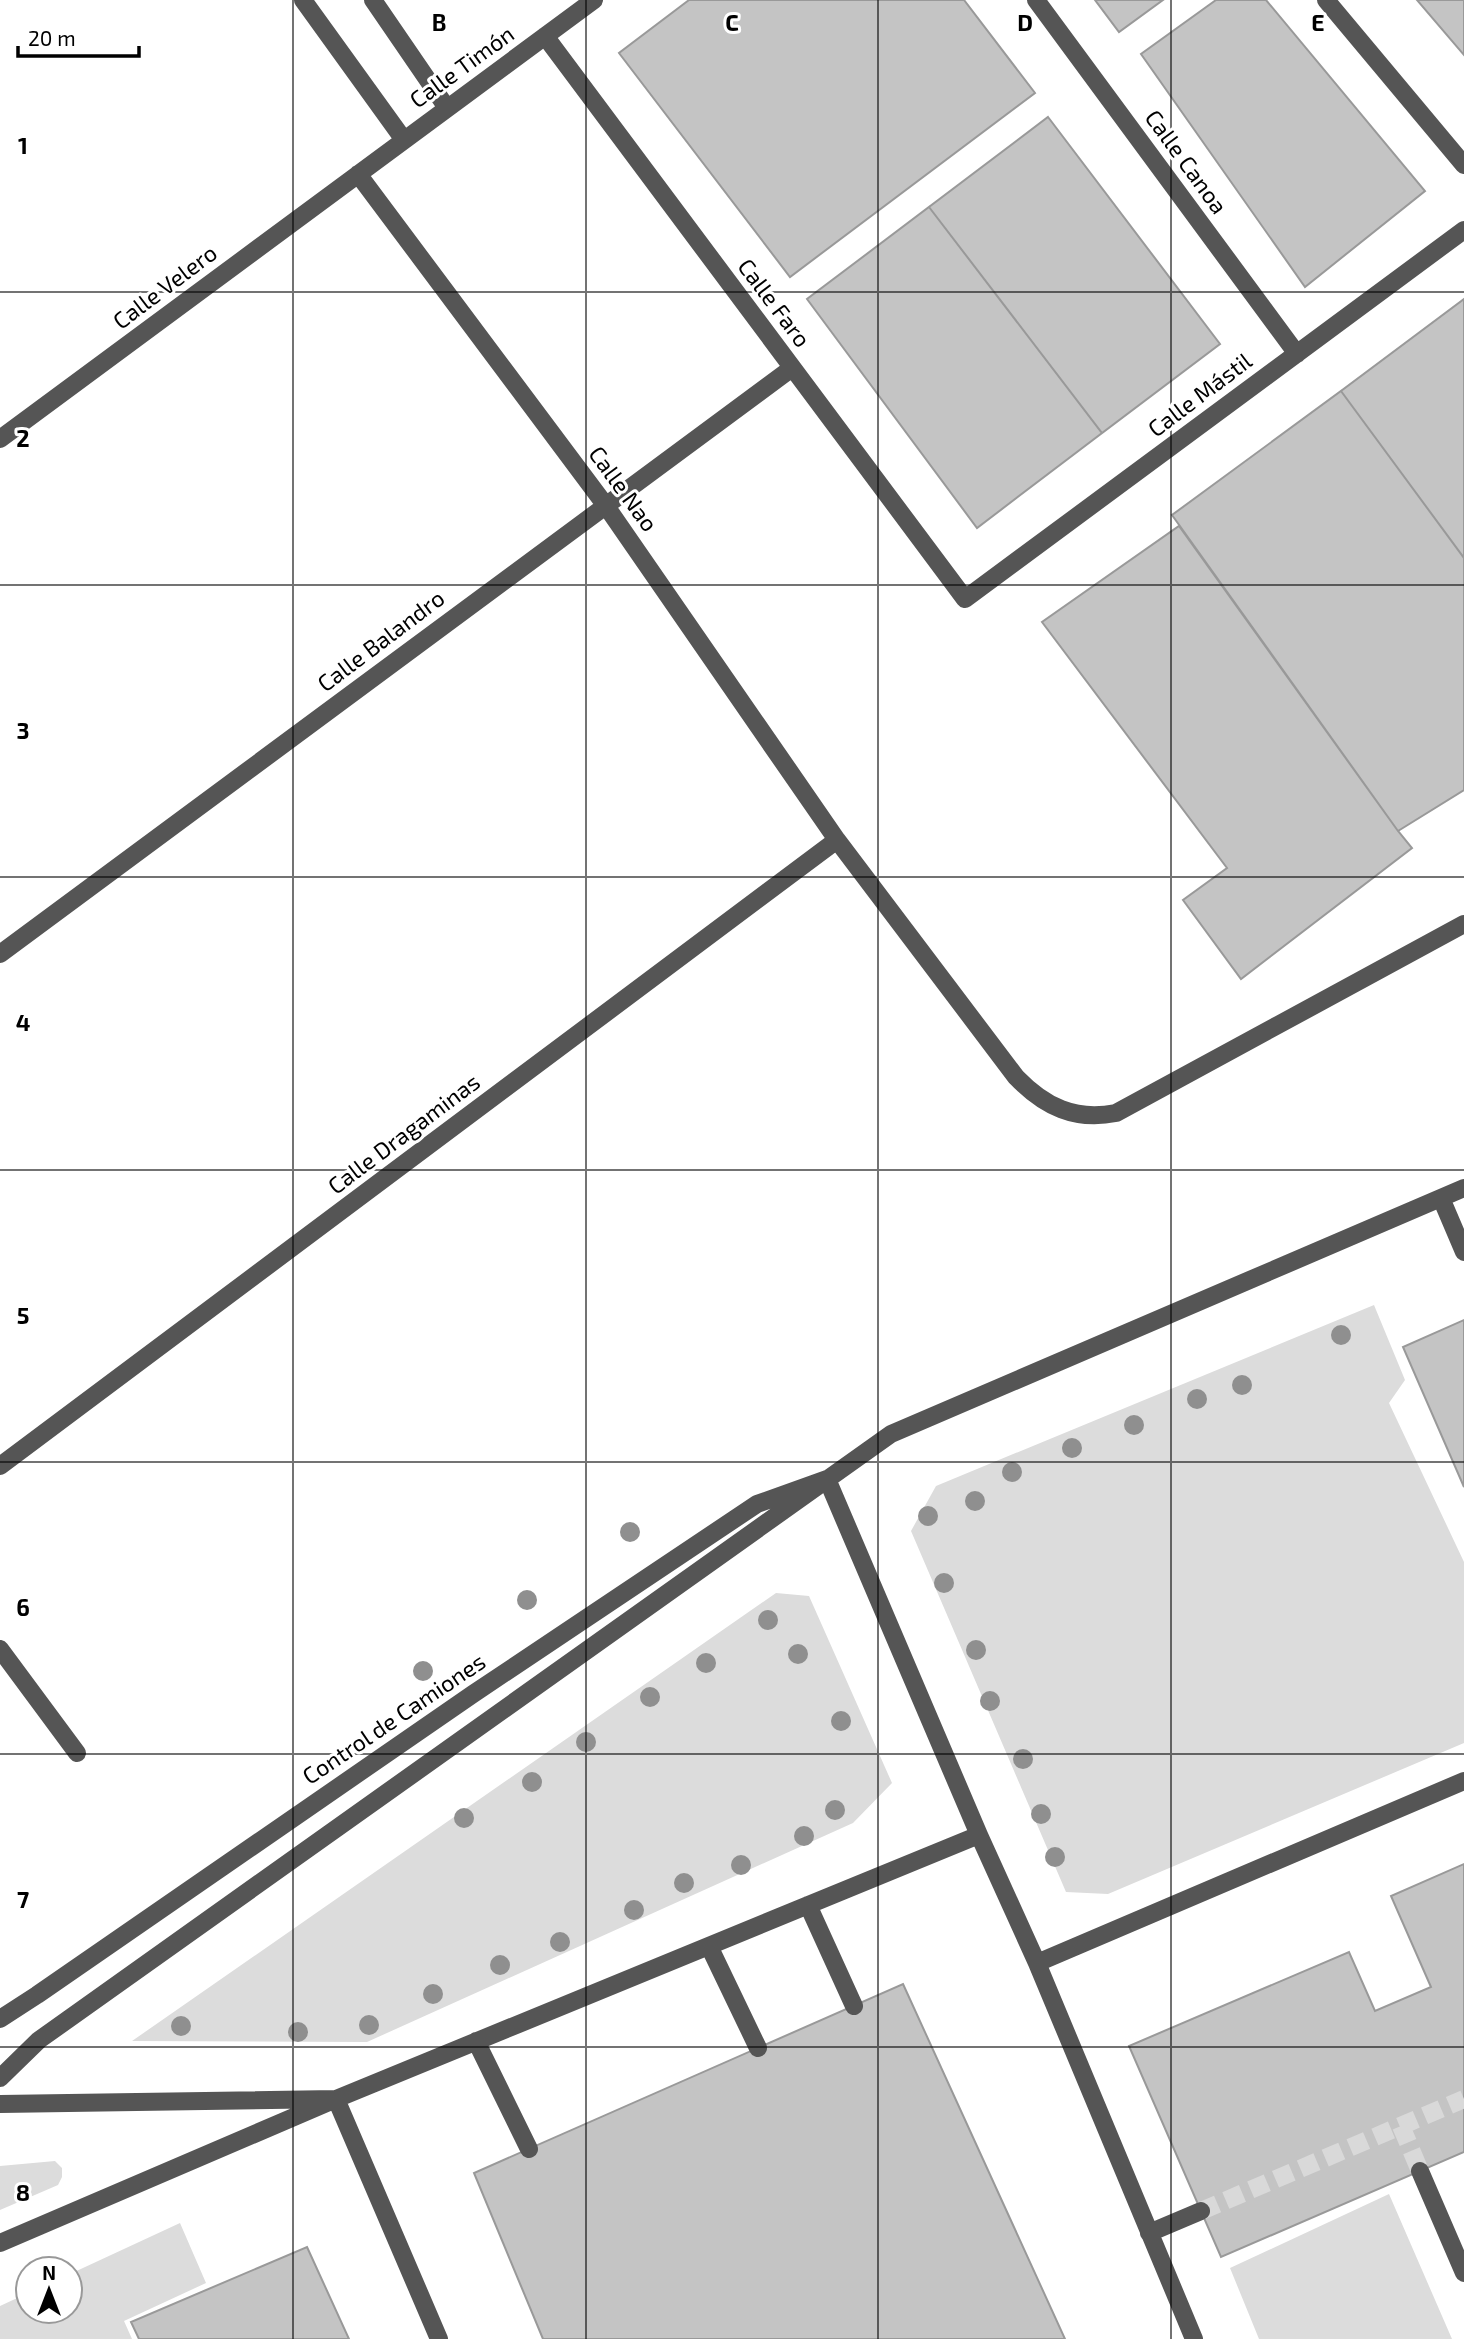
<svg xmlns="http://www.w3.org/2000/svg" width="1464" height="2339" viewBox="0 0 1464 2339" font-family="'Exo 2',sans-serif">
  <style>
    .green { fill: #dcdcdc }
    .building { fill: #c4c4c4; stroke: #999; stroke-width: 2 }
    .lines { fill: none; stroke-linecap: round; stroke-linejoin: round }
    .minor-tunnel { stroke: #d9d9d9; stroke-width: 18; stroke-dasharray: 18 9; stroke-linecap: butt }
    .minor { stroke: #555; stroke-width: 18 }
    .tree { fill: #8f8f8f }
    .grid { fill: none; stroke: #000; stroke-width: 2; stroke-opacity: 0.55 }
    .labels { text-anchor: middle; stroke-width: 6; stroke-linejoin: round; paint-order: stroke }
    .street-label { font-size: 23px; fill: #000; stroke: #fff }
    .grid-label { font-size: 23px; text-anchor: middle; font-weight: bold; fill: #000; stroke: #fff; stroke-width: 6; stroke-linejoin: round; paint-order: stroke }
  </style>
  <rect width="100%" height="100%" fill="#fff"/>
  <!-- green -->
  <path class="green" d="M1374,1305L1405,1380L1389,1403L1464,1562V1743L1108,1894L1066,1892L911,1531L936,1486Z
    M776,1593L809,1596L892,1783L853,1823L367,2042L132,2041Z
    M55,2161L62,2168V2177L58,2185L0,2210V2166Z
    M1389,2194L1452,2339H1259L1230,2268Z
    M180,2223L206,2283L124,2321L132,2339H0V2306L28,2293V2311H70V2274Z"/>
  <!-- building -->
  <path class="building" d="M689,0H964L1035,93L790,277L619,53Z
    M1095,0H1163L1119,32Z
    M1216,0H1266L1425,191L1305,287L1141,54Z
    M1417,0H1464V55Z
    M1048,117L1220,344L1102,433L929,207Z
    M929,207L1102,433L977,528L807,299Z
    M1464,299V558L1341,391Z
    M1341,391L1464,558V790L1398,831L1172,515Z
    M1179,526L1398,831L1412,848L1241,979L1183,900L1227,868L1042,622Z
    M1464,1320V1487L1403,1347Z
    M1464,1864V2152L1221,2257L1129,2046L1349,1952L1375,2011L1431,1987L1391,1896Z
    M903,1984L1065,2339H543L474,2173Z
    M307,2247L349,2339H139L131,2322Z"/>
  <g class="lines">
    <!-- minor-tunnel -->
    <path class="minor-tunnel" d="M1401,2126L1420,2171
      M1201,2211L1464,2099"/>
    <!-- minor -->
    <path class="minor" d="M303,0L404,140
      M373,0L447,108
      M1036,0L1297,354
      M1326,0L1464,165
      M545,36L965,599L1464,230
      M358,174L606,506L837,840L1016,1077C1045,1107 1075,1121 1116,1113L1464,924
      M0,439L594,0
      M0,954L792,368
      M1441,1198L1464,1252
      M0,1466L837,840
      M0,1649L77,1753
      M808,1905L854,2006
      M709,1946L758,2048
      M1037,1963L1464,1781
      M0,2019L37,1995L473,1694L757,1504L827,1479L979,1835L1037,1963L1194,2339
      M476,2041L529,2149
      M0,2078L39,2040L891,1434L1464,1188
      M0,2104L336,2099L979,1835
      M1420,2171L1464,2273
      M1149,2233L1201,2211
      M0,2243L336,2099L439,2339"/>
  </g>
  <!-- trees -->
  <g class="tree">
    <circle cx="1341" cy="1335" r="10"/>
    <circle cx="1242" cy="1385" r="10"/>
    <circle cx="1197" cy="1399" r="10"/>
    <circle cx="1134" cy="1425" r="10"/>
    <circle cx="1072" cy="1448" r="10"/>
    <circle cx="1012" cy="1472" r="10"/>
    <circle cx="975" cy="1501" r="10"/>
    <circle cx="928" cy="1516" r="10"/>
    <circle cx="630" cy="1532" r="10"/>
    <circle cx="944" cy="1583" r="10"/>
    <circle cx="527" cy="1600" r="10"/>
    <circle cx="768" cy="1620" r="10"/>
    <circle cx="976" cy="1650" r="10"/>
    <circle cx="798" cy="1654" r="10"/>
    <circle cx="706" cy="1663" r="10"/>
    <circle cx="423" cy="1671" r="10"/>
    <circle cx="650" cy="1697" r="10"/>
    <circle cx="990" cy="1701" r="10"/>
    <circle cx="841" cy="1721" r="10"/>
    <circle cx="586" cy="1742" r="10"/>
    <circle cx="1023" cy="1759" r="10"/>
    <circle cx="532" cy="1782" r="10"/>
    <circle cx="835" cy="1810" r="10"/>
    <circle cx="1041" cy="1814" r="10"/>
    <circle cx="464" cy="1818" r="10"/>
    <circle cx="804" cy="1836" r="10"/>
    <circle cx="1055" cy="1857" r="10"/>
    <circle cx="741" cy="1865" r="10"/>
    <circle cx="684" cy="1883" r="10"/>
    <circle cx="634" cy="1910" r="10"/>
    <circle cx="560" cy="1942" r="10"/>
    <circle cx="500" cy="1965" r="10"/>
    <circle cx="433" cy="1994" r="10"/>
    <circle cx="369" cy="2025" r="10"/>
    <circle cx="181" cy="2026" r="10"/>
    <circle cx="298" cy="2032" r="10"/>
  </g>
  <!-- grid -->
  <path class="grid" d="M293,0V2339M586,0V2339M878,0V2339M1171,0V2339M0,292H1464M0,585H1464M0,877H1464M0,1170H1464M0,1462H1464M0,1754H1464M0,2047H1464"/>
  <g class="labels">
    <!-- street labels -->
    <g class="street-label">
      <text transform="translate(462 67) rotate(-36)" y="8">Calle Timón</text>
      <text transform="translate(1186 162) rotate(54)" y="8">Calle Canoa</text>
      <text transform="translate(165 287) rotate(-37)" y="8">Calle Velero</text>
      <text transform="translate(774 303) rotate(53)" y="8">Calle Faro</text>
      <text transform="translate(1200 395) rotate(-37)" y="8">Calle Mástil</text>
      <text transform="translate(623 489) rotate(54)" y="8">Calle Nao</text>
      <text transform="translate(381 641) rotate(-37)" y="8">Calle Balandro</text>
      <text transform="translate(404 1134) rotate(-37)" y="8">Calle Dragaminas</text>
      <text transform="translate(394 1719) rotate(-34)" y="8">Control de Camiones</text>
    </g>
  </g>
  <g class="grid-label">
    <text x="439" y="31">B</text>
    <text x="732" y="31">C</text>
    <text x="1025" y="31">D</text>
    <text x="1318" y="31">E</text>
    <text x="23" y="154">1</text>
    <text x="23" y="447">2</text>
    <text x="23" y="739">3</text>
    <text x="23" y="1031">4</text>
    <text x="23" y="1324">5</text>
    <text x="23" y="1616">6</text>
    <text x="23" y="1908">7</text>
    <text x="23" y="2201">8</text>
  </g>
  <!-- north arrow -->
  <g transform="translate(49 2290)"><circle r="33" fill="#ffffff" stroke="#999999" stroke-width="2"/>
  <path d="M0-5L12 26L0 18L-12 26Z" fill="#000000"/>
  <text y="-10" font-size="19" font-weight="bold" text-anchor="middle" fill="#000000">N</text>
  </g>
  <!-- scale -->
  <path d="M18 46v10h121v-10" fill="none" stroke="#000000" stroke-width="3.5"/>
  <text x="28" y="46" font-size="21" fill="#000000" stroke="#ffffff" stroke-width="5" paint-order="stroke">20 m</text>
</svg>
